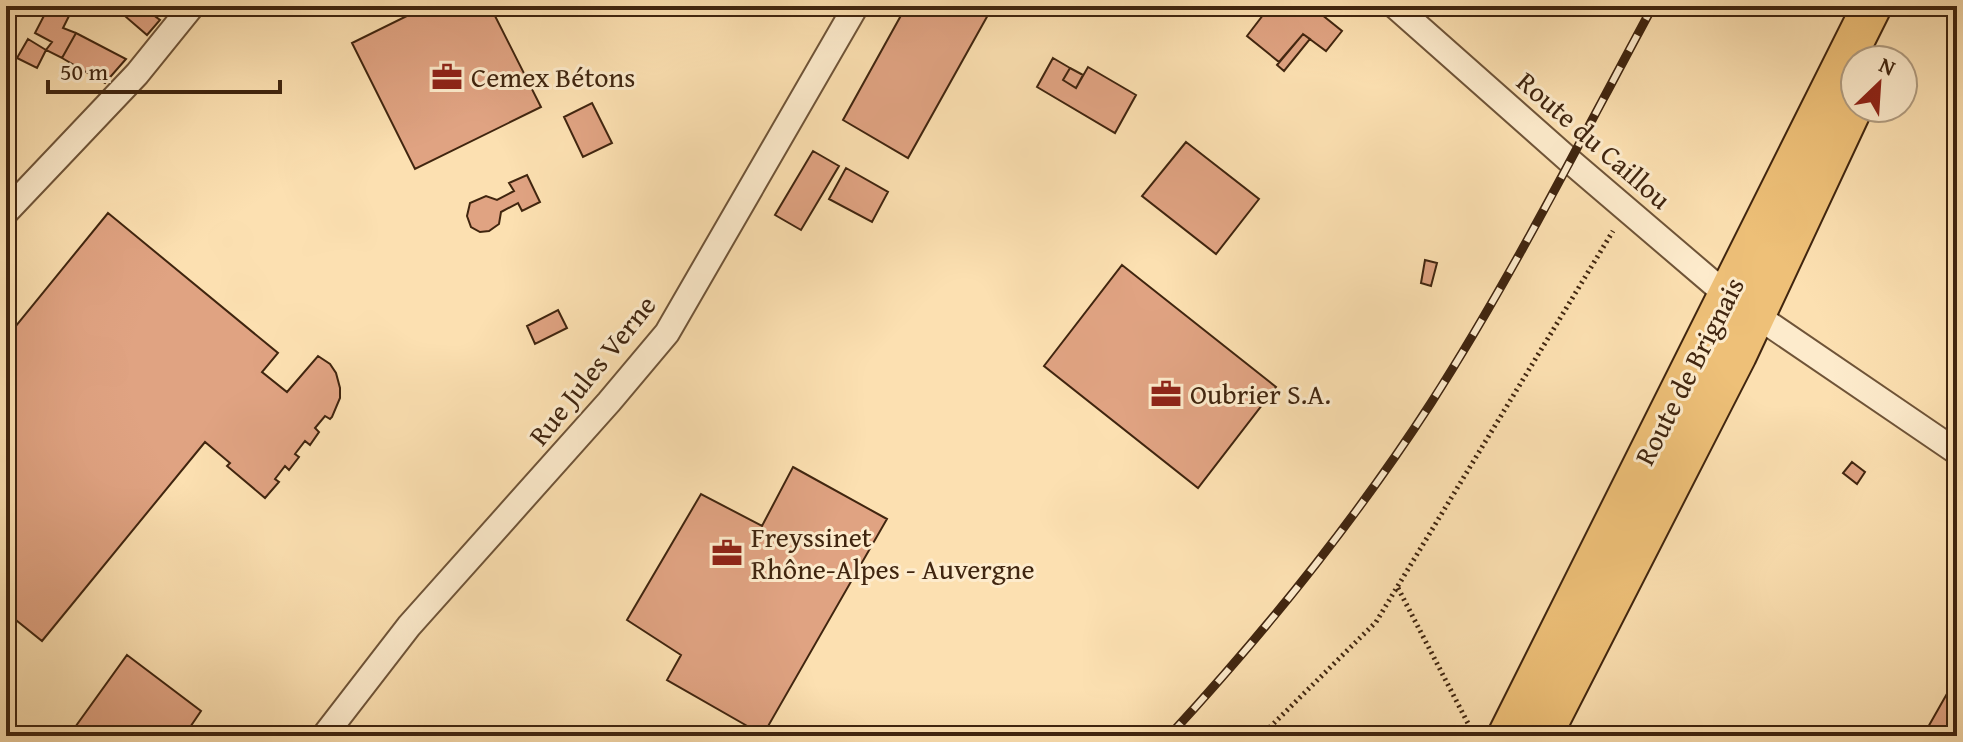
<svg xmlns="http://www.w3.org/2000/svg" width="1963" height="742" viewBox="0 0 1963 742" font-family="'Gentium Book Plus',serif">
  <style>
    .building { fill: #e0a382; stroke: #40250f; stroke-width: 2 }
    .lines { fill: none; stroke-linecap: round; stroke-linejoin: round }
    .minor-casing { stroke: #6f5438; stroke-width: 28 }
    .primary-casing { stroke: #40250f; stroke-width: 42 }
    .path { stroke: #40250f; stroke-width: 5; stroke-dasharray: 2 4; stroke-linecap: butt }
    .minor { stroke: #fdebcc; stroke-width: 24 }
    .primary { stroke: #eec078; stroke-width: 38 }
    .rail-casing { stroke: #40250f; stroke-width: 9 }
    .rail { stroke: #fdebcc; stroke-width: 6; stroke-dasharray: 18; stroke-linecap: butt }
    .labels { text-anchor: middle; stroke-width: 6; stroke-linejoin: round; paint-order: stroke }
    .poi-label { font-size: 28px; fill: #40250f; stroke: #fdebcc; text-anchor: start }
    .street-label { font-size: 28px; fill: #40250f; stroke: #fdebcc }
  </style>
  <rect width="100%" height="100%" fill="#fce0b1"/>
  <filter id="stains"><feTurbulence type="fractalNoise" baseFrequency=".0025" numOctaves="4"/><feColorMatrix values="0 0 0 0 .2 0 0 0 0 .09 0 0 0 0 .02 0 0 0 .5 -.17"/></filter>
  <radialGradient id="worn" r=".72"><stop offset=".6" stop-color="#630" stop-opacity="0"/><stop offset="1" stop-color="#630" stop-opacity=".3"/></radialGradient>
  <!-- building -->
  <path class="building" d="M49,6H74L63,28L76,33L62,58L46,50L52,42L35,33Z
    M135,6H141L160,20L147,35L126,17Z
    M427,6H490L541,107L415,169L352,43Z
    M898,6H993L908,158L843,120L904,10Z
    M1270,6H1311L1342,31L1326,51L1303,34L1279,62L1247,36Z
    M76,33L126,59L105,83L62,58Z
    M1303,34L1310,39L1284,71L1277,65Z
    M28,39L46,50L37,68L17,58Z
    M1053,58L1070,68L1063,80L1076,88L1088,67L1136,95L1115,133L1037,87Z
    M1070,68L1083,75L1076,88L1063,80Z
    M592,103L612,143L583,157L564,117Z
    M1186,142L1259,199L1216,254L1142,196Z
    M813,151L839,166L801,230L775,215Z
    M846,168L888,192L872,222L829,199Z
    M527,175L540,202L522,211L518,203L501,212L499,224L489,231L480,232L471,227L467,216L470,203L486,196L497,200L514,191L509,183Z
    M108,213L278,353L262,372L287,392L318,356L330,364L336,373L340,388V398L332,417L330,419L325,416L315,428L319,432L310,445L305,441L295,454L299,457L289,470L285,466L275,479L279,482L265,498L227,466L230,463L205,442L42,641L6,612V338Z
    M1425,260L1437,263L1431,286L1421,283Z
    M1122,265L1276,387L1198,488L1044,366Z
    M558,310L567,328L535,344L527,326Z
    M1852,462L1865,472L1857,484L1843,473Z
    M793,467L887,519L763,735L667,680L681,655L627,620L701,494L762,526Z
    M127,655L201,711L184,736H81L73,730Z
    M1957,676V736H1923Z"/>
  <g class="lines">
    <!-- minor casing -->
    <g class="minor-casing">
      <path id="minor" d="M1395,6L1570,161L1728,296L1957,452
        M6,212L137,74L192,6
        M324,736L409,626L609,402L667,333L856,6"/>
    </g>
    <!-- primary casing -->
    <g class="primary-casing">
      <path id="primary" d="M1507,736L1872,6
        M1542,736L1737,355L1855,103"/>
    </g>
    <!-- path -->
    <path class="path" d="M1398,588L1474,735
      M1261,736L1376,622L1613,231"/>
    <!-- minor -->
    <use href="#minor" class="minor"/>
    <!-- primary -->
    <use href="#primary" class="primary"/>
    <!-- rail casing -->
    <g class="rail-casing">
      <path id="rail" d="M1169,736C1265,632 1354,522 1431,403C1513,275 1581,139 1653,6"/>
    </g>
    <!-- rail -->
    <use href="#rail" class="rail"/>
  </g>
  <!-- icons -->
  <defs>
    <g id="office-bare" transform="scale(2.4)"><path d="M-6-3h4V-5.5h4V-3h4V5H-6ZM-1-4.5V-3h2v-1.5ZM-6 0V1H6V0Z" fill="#8f2418" stroke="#fdebcc" stroke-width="2.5" paint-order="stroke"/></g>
  </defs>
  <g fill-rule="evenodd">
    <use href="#office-bare" x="447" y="77"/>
    <use href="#office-bare" x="1166" y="394"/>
    <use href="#office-bare" x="727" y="553"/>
  </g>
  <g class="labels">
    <!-- poi labels -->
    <g class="poi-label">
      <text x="471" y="87">Cemex Bétons</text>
      <text x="1190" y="404">Oubrier S.A.</text>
      <text x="751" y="547">Freyssinet<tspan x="751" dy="32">Rhône-Alpes - Auvergne</tspan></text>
    </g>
    <!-- street labels -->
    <g class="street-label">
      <text transform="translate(1594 140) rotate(41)" y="10">Route du Caillou</text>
      <text transform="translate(592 370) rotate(-51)" y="10">Rue Jules Verne</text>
      <text transform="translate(1689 371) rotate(-63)" y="10">Route de Brignais</text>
    </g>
  </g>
  <!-- margin -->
  <rect width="1963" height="742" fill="none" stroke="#fce0b1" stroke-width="32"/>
  <rect x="8" y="8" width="1947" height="726" fill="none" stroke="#40250f" stroke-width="4"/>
  <rect x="16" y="16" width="1931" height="710" fill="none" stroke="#40250f" stroke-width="2"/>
  <!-- north arrow -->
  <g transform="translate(1879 84) rotate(25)"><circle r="38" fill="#fdebcc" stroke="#b19c80" stroke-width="2"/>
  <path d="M0-6L14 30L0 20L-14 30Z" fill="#8f2418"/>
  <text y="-12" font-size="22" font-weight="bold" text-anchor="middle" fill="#40250f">N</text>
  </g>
  <!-- scale -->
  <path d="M48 80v12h232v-12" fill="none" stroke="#40250f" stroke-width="4"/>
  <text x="60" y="80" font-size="24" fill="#40250f" stroke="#fdebcc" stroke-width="6" paint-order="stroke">50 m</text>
  <rect width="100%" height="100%" filter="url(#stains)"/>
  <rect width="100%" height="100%" fill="url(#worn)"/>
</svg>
